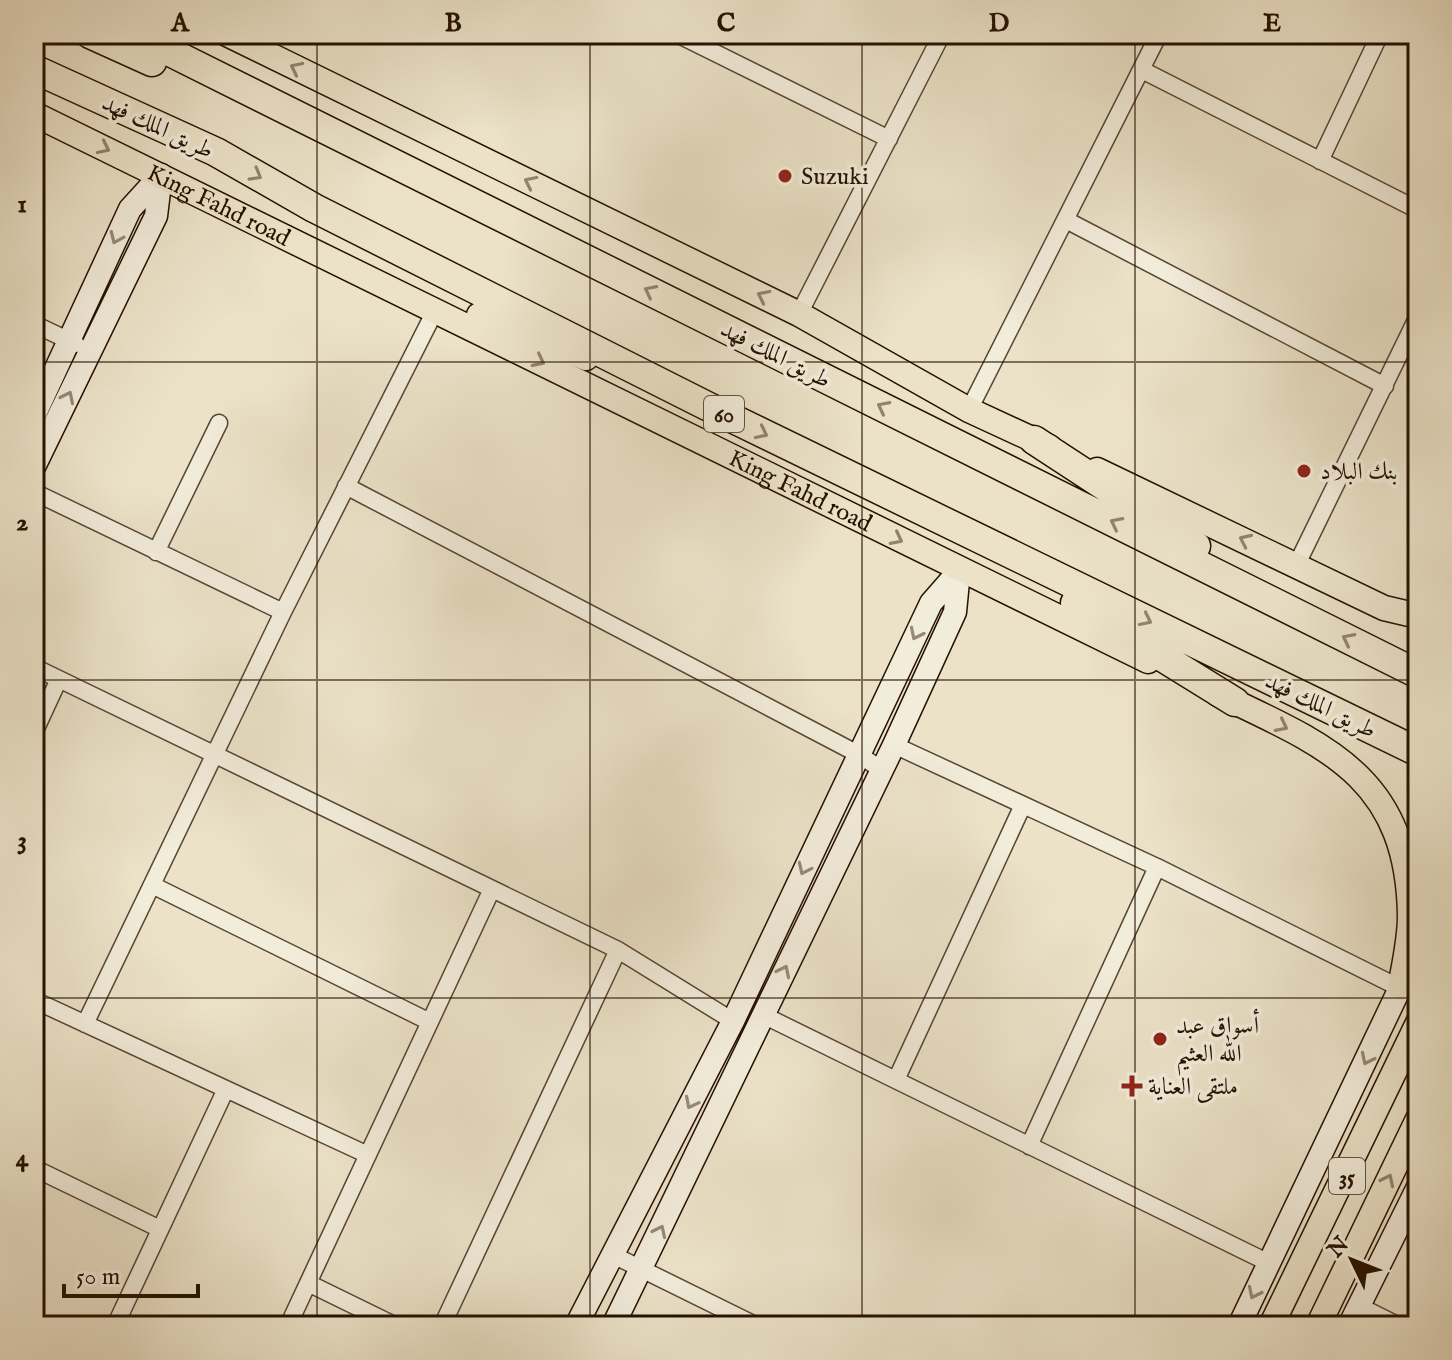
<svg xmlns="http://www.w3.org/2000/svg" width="1452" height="1360" viewBox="0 0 1452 1360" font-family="'IM FELL English',Amiri,serif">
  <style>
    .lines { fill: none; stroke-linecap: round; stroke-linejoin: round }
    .street-casing { stroke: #564532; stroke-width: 19 }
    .secondary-casing { stroke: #251100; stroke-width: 25 }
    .primary-casing { stroke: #251100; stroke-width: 27 }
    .highway-casing { stroke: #251100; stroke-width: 31 }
    .street { stroke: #f2ecdb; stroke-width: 16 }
    .secondary { stroke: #f2ecdb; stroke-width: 22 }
    .primary { stroke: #ebe2c8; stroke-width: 24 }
    .highway { stroke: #ebe2c8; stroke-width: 28 }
    .oneway { stroke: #92846e }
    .oneway2 { stroke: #968978 }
    .grid { fill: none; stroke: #251100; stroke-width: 2; stroke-opacity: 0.55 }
    .poi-dot { fill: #8f2418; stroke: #f2ecdb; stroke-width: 3 }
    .labels { text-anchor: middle; stroke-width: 7; stroke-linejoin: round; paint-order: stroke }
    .shield { fill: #f2ecdb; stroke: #625342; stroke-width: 2 }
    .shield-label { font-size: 22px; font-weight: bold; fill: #251100 }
    .street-label { font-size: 24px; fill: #251100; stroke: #f2ecdb }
    .poi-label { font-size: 24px; fill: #251100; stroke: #f2ecdb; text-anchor: start }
    .neatline { fill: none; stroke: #251100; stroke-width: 3 }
    .grid-label { font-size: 26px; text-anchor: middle; font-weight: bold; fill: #251100 }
  </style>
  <rect width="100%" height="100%" fill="#ebe2c8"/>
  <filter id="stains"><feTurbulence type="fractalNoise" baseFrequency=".0025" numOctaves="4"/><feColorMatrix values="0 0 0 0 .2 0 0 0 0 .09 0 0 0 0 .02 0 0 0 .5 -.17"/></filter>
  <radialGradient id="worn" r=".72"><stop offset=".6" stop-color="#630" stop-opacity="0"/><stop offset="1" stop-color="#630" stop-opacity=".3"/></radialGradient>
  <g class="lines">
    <!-- street casing -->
    <g class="street-casing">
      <path id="street" d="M677,34L889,139
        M1407,34L1418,39
        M1142,70L1418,210
        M1320,161L1380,34
        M1066,220L1385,386
        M799,314L942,34
        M34,324L76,344
        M969,410L1159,34
        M346,486L858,754L882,770
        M34,492L283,612
        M156,552L219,423
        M1297,564L1418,316
        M34,667L618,950L733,1021
        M34,733L59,679
        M894,745L1157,867L1400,988
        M152,885L430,1022
        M34,1000L368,1155
        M763,1015L1269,1263
        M85,1024L283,612L436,309
        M896,1080L1022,807
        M1029,1146L1157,867
        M34,1168L160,1229
        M613,1255L757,1326
        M308,1283L396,1326
        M1359,1306L1399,1326
        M115,1326L226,1089
        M288,1326L492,889
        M442,1326L618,950"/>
    </g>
    <!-- secondary casing -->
    <g class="secondary-casing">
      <path id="secondary" d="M34,416L130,209L161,175
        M34,467L156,216L161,175
        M576,1326L733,1021L931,603L959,571
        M613,1326L894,745L955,612L959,571
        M1239,1326L1400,988
        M1349,1326L1418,1187"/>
    </g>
    <!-- primary casing -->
    <g class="primary-casing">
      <g id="primary">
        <path d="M227,34L799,314L969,410L1049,447"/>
        <path id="s1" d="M34,114L1148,661"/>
        <path d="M479,315L586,358"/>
        <path d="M1097,470L1384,608L1418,616"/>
        <path d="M1218,694C1327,746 1408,777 1410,916C1410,940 1404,965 1400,988"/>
        <path d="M1271,1326L1418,1023"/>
        <path d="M1318,1326L1418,1119"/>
      </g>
    </g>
    <!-- highway casing -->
    <g class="highway-casing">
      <path id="highway" d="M90,34L152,62
        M134,34L1418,674
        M34,69L216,152L314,208L707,406L1418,752
        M1034,440L1196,546
        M1075,603L1235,702"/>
    </g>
    <!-- street -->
    <use href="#street" class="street"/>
    <!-- secondary -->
    <use href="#secondary" class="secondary"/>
    <!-- primary -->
    <use href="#primary" class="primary"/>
    <!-- highway -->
    <use href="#highway" class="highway"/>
  </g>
  <!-- one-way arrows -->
  <defs><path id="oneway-chevron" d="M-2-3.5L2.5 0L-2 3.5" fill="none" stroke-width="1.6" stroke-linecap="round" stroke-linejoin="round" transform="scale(2)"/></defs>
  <g class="oneway">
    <use href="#oneway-chevron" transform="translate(296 68) rotate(-154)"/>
    <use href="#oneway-chevron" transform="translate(104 148) rotate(26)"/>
    <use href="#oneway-chevron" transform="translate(256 175) rotate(30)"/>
    <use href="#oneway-chevron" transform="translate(530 182) rotate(-154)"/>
    <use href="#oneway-chevron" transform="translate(650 291) rotate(-153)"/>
    <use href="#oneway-chevron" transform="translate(763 296) rotate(-154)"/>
    <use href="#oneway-chevron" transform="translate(539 361) rotate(27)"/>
    <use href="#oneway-chevron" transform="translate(883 407) rotate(-153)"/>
    <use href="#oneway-chevron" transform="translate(762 433) rotate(26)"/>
    <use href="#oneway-chevron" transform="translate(1116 523) rotate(-153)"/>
    <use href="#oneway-chevron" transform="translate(897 539) rotate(27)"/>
    <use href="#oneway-chevron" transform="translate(1245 540) rotate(-155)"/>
    <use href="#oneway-chevron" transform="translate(1146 620) rotate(26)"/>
    <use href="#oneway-chevron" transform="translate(1348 639) rotate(-153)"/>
    <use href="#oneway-chevron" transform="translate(1282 726) rotate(27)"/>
    <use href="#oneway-chevron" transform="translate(1388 1180) rotate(-64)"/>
  </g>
  <g class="oneway2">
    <use href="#oneway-chevron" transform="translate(116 238) rotate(114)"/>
    <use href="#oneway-chevron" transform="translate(68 397) rotate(-64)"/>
    <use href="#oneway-chevron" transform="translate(916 634) rotate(116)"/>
    <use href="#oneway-chevron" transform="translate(804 869) rotate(115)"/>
    <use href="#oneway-chevron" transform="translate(784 971) rotate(-64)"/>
    <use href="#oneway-chevron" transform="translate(1367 1059) rotate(116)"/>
    <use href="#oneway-chevron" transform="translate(691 1103) rotate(117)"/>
    <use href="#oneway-chevron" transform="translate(660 1231) rotate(-64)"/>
    <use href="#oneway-chevron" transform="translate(1254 1293) rotate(116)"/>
  </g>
  <!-- grid -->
  <path class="grid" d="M317,34V1326M590,34V1326M862,34V1326M1135,34V1326M34,362H1418M34,680H1418M34,998H1418"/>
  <!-- markers -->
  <g class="poi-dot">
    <circle cx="785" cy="176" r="8"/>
    <circle cx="1304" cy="471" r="8"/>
    <circle cx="1160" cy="1039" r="8"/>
    <path d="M1128 1074h8v8h8v8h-8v8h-8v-8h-8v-8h8z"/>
  </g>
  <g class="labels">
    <!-- shield labels -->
    <g class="shield">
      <rect x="704" y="396" width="40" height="36" rx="6"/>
      <rect x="1329" y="1158" width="36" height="36" rx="6"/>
    </g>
    <g class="shield-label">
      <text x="724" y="422">60</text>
      <text x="1347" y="1184">35</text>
    </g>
    <!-- street labels -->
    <g class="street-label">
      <text transform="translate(158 126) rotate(25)" y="8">طريق الملك فهد</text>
      <text dy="8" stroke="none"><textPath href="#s1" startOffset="206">King Fahd road</textPath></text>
      <text transform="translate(776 354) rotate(27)" y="8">طريق الملك فهد</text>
      <text dy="8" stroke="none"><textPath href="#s1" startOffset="854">King Fahd road</textPath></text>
      <text transform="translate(1321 705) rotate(26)" y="8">طريق الملك فهد</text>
    </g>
    <!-- poi labels -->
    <g class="poi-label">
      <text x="801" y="184">Suzuki</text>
      <text x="1320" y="479">بنك البلاد</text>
      <text x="1176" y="1033">أسواق عبد<tspan x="1176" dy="28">الله العثيم</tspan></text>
      <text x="1148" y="1094">ملتقى العناية</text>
    </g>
  </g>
  <!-- margin -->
  <rect width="1452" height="1360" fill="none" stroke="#ebe2c8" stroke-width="88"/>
  <!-- north arrow -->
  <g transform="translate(1352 1260) rotate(313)" stroke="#f2ecdb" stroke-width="6" paint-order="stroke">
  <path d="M0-6L14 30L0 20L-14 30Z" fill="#251100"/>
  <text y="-12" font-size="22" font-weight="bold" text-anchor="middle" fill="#251100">N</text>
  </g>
  <!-- scale -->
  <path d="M64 1284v12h134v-12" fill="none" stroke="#251100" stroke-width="4"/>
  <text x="76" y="1284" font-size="24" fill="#251100" stroke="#f2ecdb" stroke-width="6" paint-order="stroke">50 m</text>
  <rect x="44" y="44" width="1364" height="1272" class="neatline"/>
  <g class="grid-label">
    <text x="180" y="31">A</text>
    <text x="453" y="31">B</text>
    <text x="726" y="31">C</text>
    <text x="999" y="31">D</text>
    <text x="1272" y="31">E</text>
    <text x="22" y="212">1</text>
    <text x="22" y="530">2</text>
    <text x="22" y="848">3</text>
    <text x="22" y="1166">4</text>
  </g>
  <rect width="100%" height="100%" filter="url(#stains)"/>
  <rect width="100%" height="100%" fill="url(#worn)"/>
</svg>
